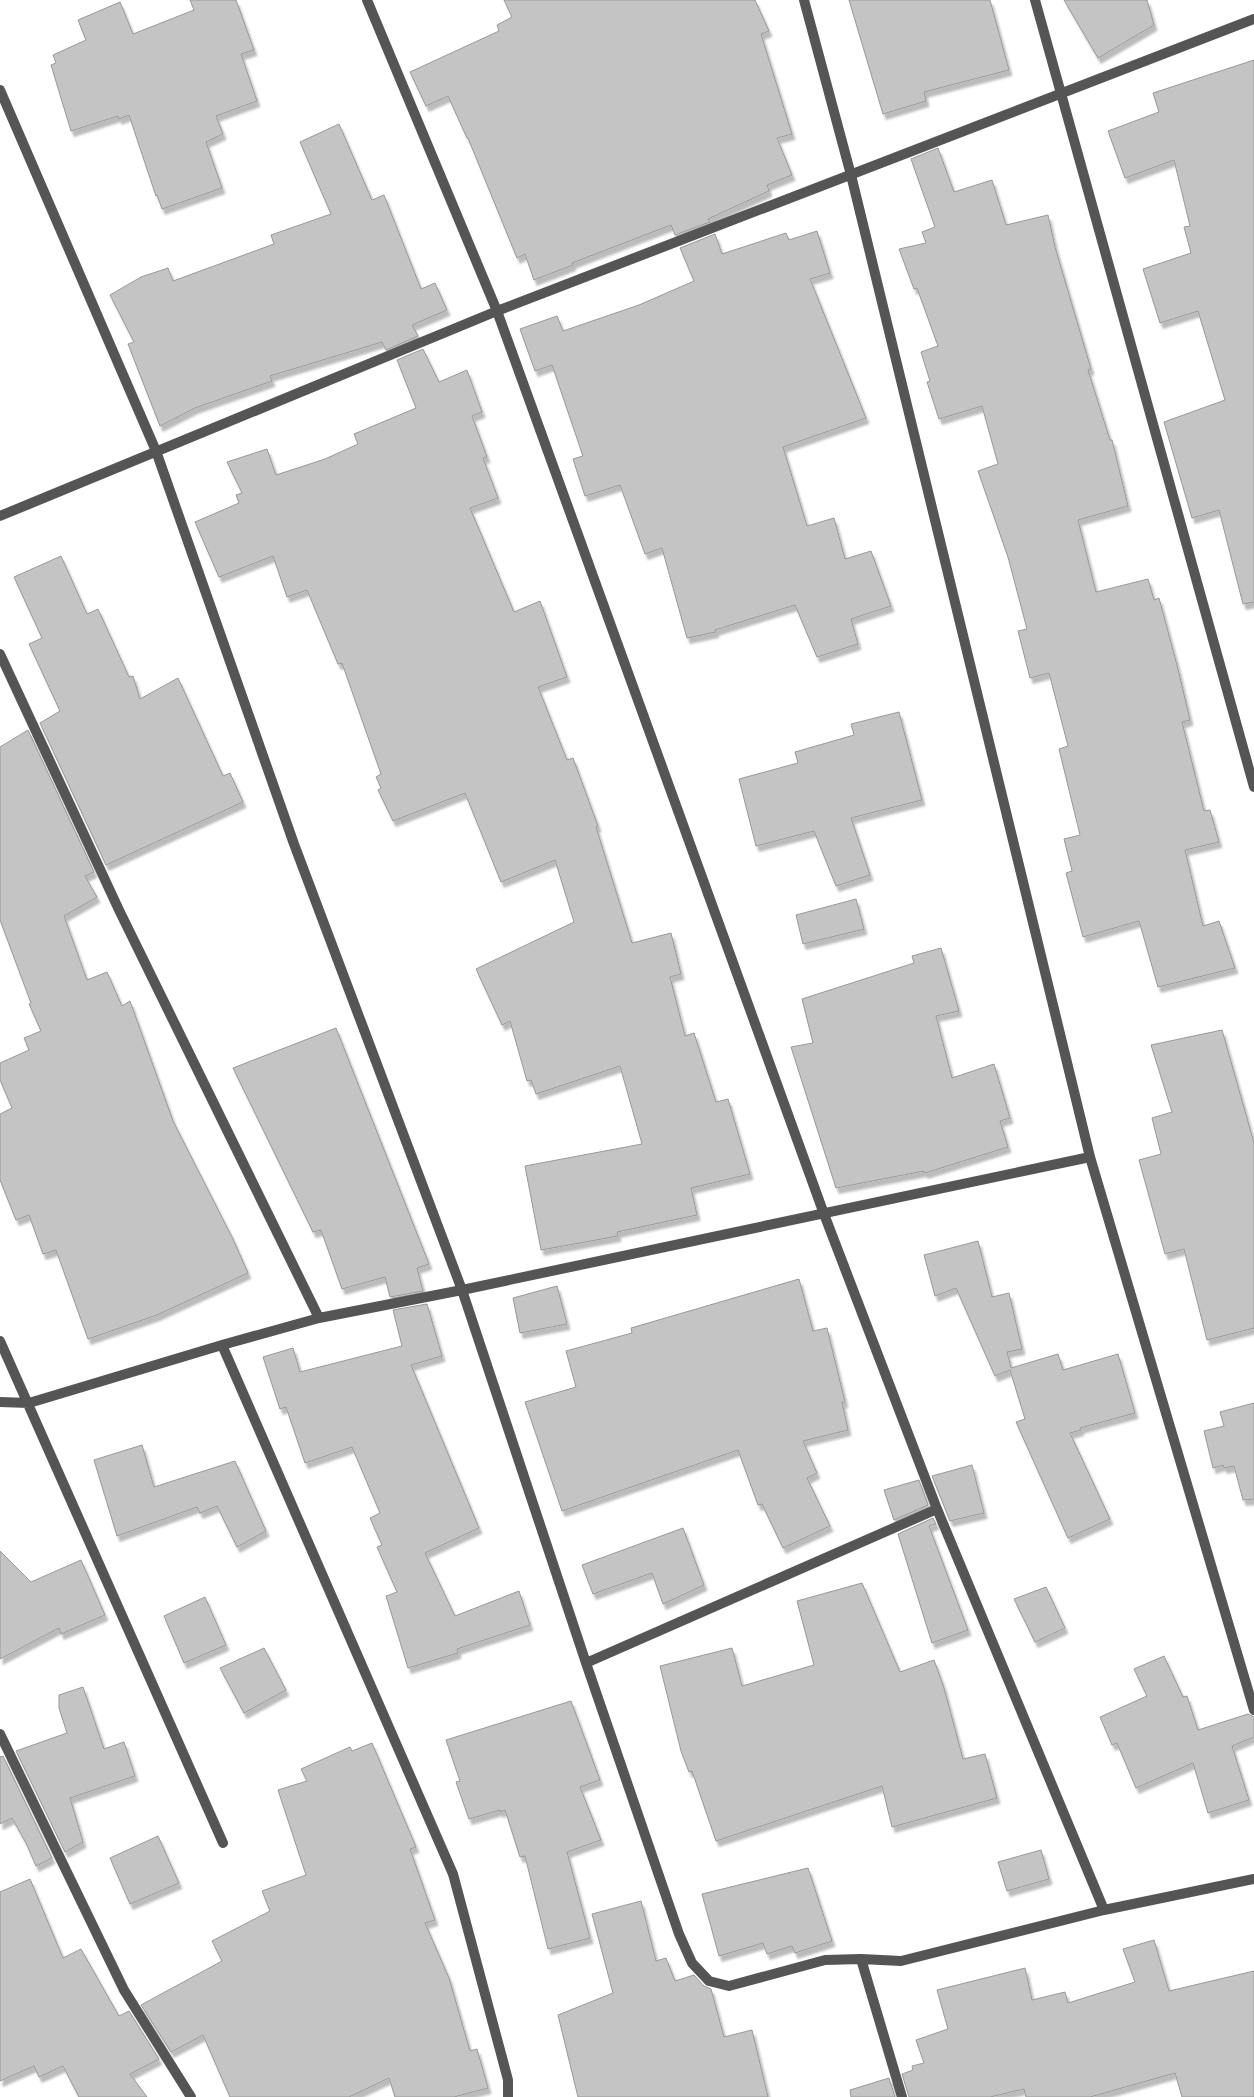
<svg xmlns="http://www.w3.org/2000/svg" width="1254" height="2097" viewBox="0 0 1254 2097" font-family="Cabin,sans-serif">
  <style>
    .building { fill: #c4c4c4; stroke: #999; filter: url(#shadow) }
    .lines { fill: none; stroke-linecap: round; stroke-linejoin: round }
    .minor { stroke: #555; stroke-width: 10 }
  </style>
  <defs>
    <filter id="shadow"><feDropShadow dx="3" dy="5.5" stdDeviation="1" flood-color="#0004"/></filter>
  </defs>
  <rect width="100%" height="100%" fill="#fff"/>
  <!-- building -->
  <path class="building" d="M190,0H236L254,50L241,54L257,101L216,116L223,134L206,142L222,188L162,209L157,195L156,196L129,115L119,119L118,116L71,131L51,65L56,63L53,55L86,40L78,20L120,2L133,34L194,10Z
    M504,0H755L769,31L761,34L792,134L777,138L792,175L767,185L769,191L708,219L710,222L675,235L671,225L572,263L573,265L534,280L525,254L517,258L468,138H467L448,96L426,106L410,72L499,31L497,25L512,17Z
    M849,0H990L1009,70L924,92L926,101L883,114Z
    M1064,0H1147L1154,25L1098,58Z
    M1254,60V602L1243,604L1219,510L1192,518L1164,422L1225,400L1198,311L1160,323L1143,269L1191,253L1184,227L1190,226L1174,160L1125,178L1108,131L1159,112L1153,93Z
    M339,124L372,200L384,195L421,289L435,283L447,310L412,325L418,336L386,350L382,342L270,376L272,381L195,408L160,426L128,344L134,342L110,295L141,277L168,268L173,281L274,244L271,235L331,214L300,142Z
    M938,148L954,192L992,180L1006,225L1048,215L1055,247L1091,369L1088,370L1110,440H1112L1128,506L1078,520L1096,592L1148,579L1154,600L1159,598L1178,669L1190,720L1182,722L1204,811L1210,810L1219,842L1185,850L1203,926L1219,921L1235,968L1158,987L1139,921L1083,937L1066,873L1072,871L1064,839L1080,835L1059,749L1068,746L1049,673L1030,678L1018,631L1027,629L1008,557L978,471L998,464L982,406L939,419L927,382L930,381L921,352L938,346L917,288L914,289L899,249L926,243L922,232L935,227L911,159Z
    M817,231L830,273L810,279L866,418L783,447L807,526L834,518L845,559L871,551L891,606L851,619L858,644L817,657L795,605L715,630L716,632L687,638L662,548L645,554L620,485L585,496L573,459L583,456L552,365L535,371L520,329L557,316L563,331L639,305L694,281L680,248L715,234L722,254L786,233L789,240Z
    M423,349L439,382L467,370L482,412L472,416L487,457L483,458L498,498L470,508L514,612L540,601L567,677L538,687L567,760L573,758L598,826L596,827L632,943L671,933L681,974L670,977L685,1036L694,1033L716,1102L728,1099L750,1174L691,1188L697,1215L617,1232L618,1236L541,1250L525,1166L642,1144L620,1066L536,1094L531,1080L527,1081L510,1021L502,1025L476,969L574,922L555,860L501,882L465,793L393,821L378,790L381,788L376,777L381,774L342,663L338,664L307,590L287,597L273,556L219,577L195,522L239,503L236,495L242,493L227,462L267,449L276,475L325,459L358,444L354,434L416,408L397,360Z
    M61,556L87,614L98,609L129,677L133,676L140,699L178,678L223,776L230,773L243,802L106,865L40,723L60,711L29,644L42,638L14,577Z
    M899,712L922,800L851,818L870,875L836,886L814,831L756,846L739,779L798,763L795,752L854,735L851,724Z
    M28,730L94,872L85,876L97,897L64,916L87,980L107,972L122,1006L130,1001L173,1121L233,1239L248,1273L157,1315L88,1339L56,1250L43,1254L29,1215L16,1220L0,1180V1114L12,1108L0,1080V1063L29,1050L24,1038L41,1031L29,1004L31,1003L0,920V747Z
    M856,899L864,929L803,944L796,915Z
    M941,948L959,1011L936,1016L952,1078L994,1064L1010,1118L1000,1121L1008,1147L925,1173L924,1171L836,1188L791,1047L813,1043L802,999L914,963L912,956Z
    M336,1028L429,1264L417,1268L423,1291L390,1297L385,1277L342,1289L321,1230L313,1232L233,1068Z
    M1222,1030L1254,1143V1328L1207,1340L1184,1249L1165,1254L1139,1160L1161,1154L1152,1118L1172,1112L1151,1045Z
    M978,1241L992,1297L1009,1293L1022,1349L1007,1352L1011,1368L1058,1354L1063,1370L1118,1354L1135,1413L1080,1428L1081,1430L1070,1433L1110,1519L1068,1538L1016,1422L1025,1419L1010,1370L995,1376L956,1288L935,1296L924,1255Z
    M799,1279L813,1331L827,1328L845,1402H842L848,1430L803,1441L817,1473L807,1478L830,1526L783,1548L762,1504L758,1505L738,1450L562,1511L525,1402L576,1387L566,1351L632,1333L631,1328Z
    M557,1286L567,1324L520,1333L513,1298Z
    M427,1304L442,1356L411,1365L479,1528L425,1553L455,1616L519,1591L530,1625L457,1649L458,1653L408,1668L386,1596L397,1592L377,1547L382,1545L370,1518L380,1513L352,1447L305,1463L286,1407L280,1409L263,1357L293,1348L300,1372L402,1346L393,1310Z
    M1254,1403V1499L1243,1500L1234,1466L1224,1468L1223,1465L1213,1468L1204,1431L1224,1426L1220,1412Z
    M142,1445L154,1487L235,1461L266,1531L237,1547L217,1506L200,1513L197,1507L117,1536L94,1460Z
    M972,1465L984,1513L950,1521L932,1476Z
    M919,1480L928,1505L894,1520L884,1490Z
    M933,1518L936,1524L929,1526L968,1630L932,1643L898,1534Z
    M683,1528L704,1585L663,1604L652,1573L593,1594L582,1565Z
    M0,1551L31,1582L81,1560L105,1615L61,1634L59,1628L0,1659Z
    M862,1583L900,1672L934,1660L944,1688L963,1759L985,1754L997,1798L892,1827L882,1786L716,1841L692,1771L689,1772L681,1751L660,1666L732,1648L742,1686L814,1665L797,1601Z
    M1046,1587L1065,1628L1035,1642L1014,1599Z
    M205,1597L226,1645L184,1663L164,1616Z
    M264,1648L286,1690L244,1713L220,1668Z
    M1164,1656L1183,1697L1187,1696L1198,1730L1248,1714L1254,1717V1737L1232,1746L1249,1800L1208,1813L1193,1763L1136,1788L1117,1743L1112,1745L1100,1717L1147,1696L1134,1669Z
    M83,1687L104,1749L124,1742L135,1776L70,1798L83,1842L65,1852L16,1751L67,1733L59,1708V1695Z
    M571,1701L600,1780L580,1787L601,1840L567,1852L590,1938L548,1949L525,1856L520,1857L505,1810L500,1812V1810L469,1819L456,1782L460,1781L446,1740Z
    M372,1743L416,1847L410,1849L435,1920L425,1923L449,1978L470,2051L477,2049L488,2088L454,2097H395L389,2078L349,2097H230L203,2035L171,2052L141,2005L222,1961L212,1941L270,1911L262,1891L306,1875L278,1790L307,1781L301,1769L350,1747L352,1751Z
    M3,1756L52,1858L36,1866L26,1843L12,1818L0,1824V1757Z
    M158,1836L179,1883L130,1904L110,1858Z
    M1041,1850L1049,1879L1007,1891L998,1862Z
    M808,1868L832,1941L795,1953L792,1946L767,1954L763,1943L719,1956L702,1894Z
    M30,1879L63,1958L81,1949L119,2016L129,2011L159,2059L130,2074L147,2097H79L63,2066L39,2077L34,2066L0,2081V1892Z
    M641,1901L656,1961L666,1958L675,1981L694,1975L704,1986L711,1989L724,2037L752,2030L768,2097H578L558,2015L613,1993L592,1914Z
    M1154,1940L1169,1991L1254,1971V2097H1182L1175,2073L1090,2097H1026L1024,2089L990,2097H909L902,2074L913,2070L912,2066L924,2063L916,2040L948,2029L937,1990L1025,1968L1032,2000L1065,1992L1068,2003L1135,1982L1123,1949Z
    M889,2078L895,2097H851L850,2090Z"/>
  <g class="lines">
    <!-- minor -->
    <path class="minor" d="M367,0L497,311L824,1214L937,1509L1104,1910
      M804,0L851,175L1090,1157L1254,1710
      M1035,0L1254,787
      M0,90L156,451L294,844L462,1290L586,1663L679,1934L692,1963L709,1981L729,1986L825,1960L861,1959
      M0,516L497,311L1254,19
      M0,654L119,910L319,1318
      M0,1341L223,1843
      M222,1345L453,1874L508,2080V2097
      M0,1402L29,1403L222,1345L319,1318L462,1290L1090,1157
      M586,1663L937,1509
      M0,1734L124,1990L191,2097
      M902,2097L861,1959L901,1961L1104,1910L1254,1879"/>
  </g>
</svg>
